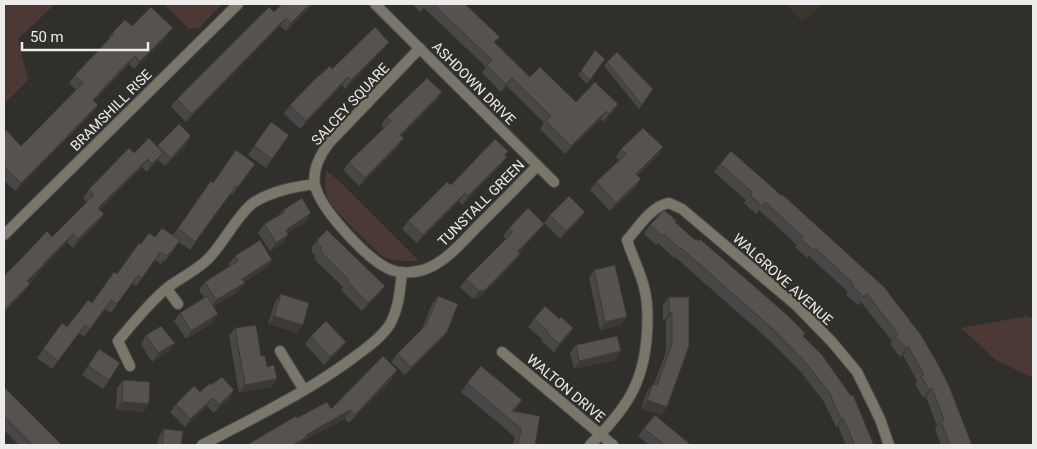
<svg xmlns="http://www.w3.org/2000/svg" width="1037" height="449" viewBox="0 0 1037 449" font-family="Roboto,sans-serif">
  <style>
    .built { fill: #3b362d }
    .green { fill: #4c3834 }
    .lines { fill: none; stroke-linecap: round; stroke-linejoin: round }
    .minor-casing { stroke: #4f4d4b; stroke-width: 12 }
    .minor { stroke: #797769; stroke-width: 10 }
    .wall { fill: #494745 }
    .shaded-wall { fill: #3c3938 }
    .building { fill: #555250; stroke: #3c3938 }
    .labels { text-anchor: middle; stroke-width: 4.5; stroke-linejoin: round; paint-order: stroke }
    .street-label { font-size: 14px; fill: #eeeceb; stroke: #312f2c }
  </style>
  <rect width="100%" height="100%" fill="#312f2c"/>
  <!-- built -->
  <path class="built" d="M785,4H823L802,22Z"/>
  <!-- green -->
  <path class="green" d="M4,4H55L18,39L28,80L4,104Z
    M164,4H222L198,29L188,28Z
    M326,171L338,180L419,261C408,261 394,262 384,257C376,252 333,209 329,201C323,191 325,182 326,171Z
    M1027,316L1033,319V378L996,360L961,328Z"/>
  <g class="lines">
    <!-- minor casing -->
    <g class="minor-casing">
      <path id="minor" d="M375,4L554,182
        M420,48L329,143C320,155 312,169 315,185C320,209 367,259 389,269C400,274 415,273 426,269C447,261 463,241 478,226C498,206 518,186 537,166
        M4,235L238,4
        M167,289L178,304
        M280,351L304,390
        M502,352L613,445
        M130,366L118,341C133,323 149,303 167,288C180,278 196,271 208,259C223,244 238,214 253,203C272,191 293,187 315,184
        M202,445C255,417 310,391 357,355C368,347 383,336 390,324C399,308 400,290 402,272
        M590,445C626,409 644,384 647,333C648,317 648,302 644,287C640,271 632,256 627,240C638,228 651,206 669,203L682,209L797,306L832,342L857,372L880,419L889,445"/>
    </g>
    <!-- minor -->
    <use href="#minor" class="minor"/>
  </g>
  <!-- wall -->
  <path class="wall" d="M313,4L286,31L280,26L186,122L171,107L177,99L274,12Z
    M412,4H465L495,43L530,77L576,102L613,112L603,122L601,119L565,154L540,129L544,123L507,86L501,92L482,73L486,67L424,8L420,12Z
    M132,26L167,36L134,69L129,64L116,78L94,101L98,105L92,113L15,191L4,180V132L21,146L76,90L69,83L75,75L107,41L112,33Z
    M389,42L383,50L345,89L342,85L300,129L284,114L290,105L332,69Z
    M595,50L605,59L587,84L578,75Z
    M607,62L653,89L639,109L604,66Z
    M442,92L436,101L401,136L398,147L359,186L345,172L344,169L350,161L384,128L381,125L387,117Z
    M271,122L289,135L266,168L248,155Z
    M179,124L186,145L165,166L158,160L147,172L142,167L100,210L104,214L98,222L73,248L67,242L43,267L39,273L29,283L24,292L4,312L52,237L87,202L83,198L89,189L134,153L157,147Z
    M621,149L658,156L637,176L641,179L635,188L610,211L590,190L596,182L619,160L616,157Z
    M505,155L501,165L462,205L459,201L417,243L402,229L408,221L451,185Z
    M255,164L232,195L230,194L190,250L179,242L165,261L164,260L161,264L155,260L136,286L132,283L111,313L105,309L84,337L79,333L52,369L37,358L62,323L67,327L92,303L117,274L141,244L155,237L173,235L211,181L213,183Z
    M720,164L884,287L972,445H941L935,429L937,426L926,397L923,398L915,384L917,381L903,355L900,357L890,344L892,341L861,302L858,305L846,295L848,292L809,256L807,258L795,247L797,245L759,210L756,214L744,203L746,200L714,172Z
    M283,210L306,222L288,233L283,243L270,251L258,233L264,224L280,214Z
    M585,212L579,220L560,239L544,223L550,215Z
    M675,222L695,240L805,333L803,336L874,445H846L838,426L836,427L824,402L801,372L768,339L675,257L674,258L658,243L656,245L644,234L650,225Z
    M544,224L538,232L519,252L520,254L515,262L478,299H473L460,287L466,279L506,239L503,236L509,228Z
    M318,239L379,294L362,311L341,290L343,287L317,262L314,258L316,256L312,252V247Z
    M235,256L272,260L266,268L244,282L245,283L239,291L213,307L212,323L186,339L174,321L180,313L204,298L199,290L205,282L230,266L229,264Z
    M594,270L621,325L600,330L589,278Z
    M281,294L297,333L268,324L275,302Z
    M438,296L447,332L441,340L405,375L391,362L397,354L422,329L432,304Z
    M669,297H689L667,407L661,415L641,408L647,392L653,384H654L666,352V321H663V305Z
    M534,319H559L573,328L568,336L554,352L541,341L543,340L528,327Z
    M235,328L261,356L267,367L277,379L271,387L239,393L229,336Z
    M146,335L175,343L169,351L152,362L141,344Z
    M311,336L340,350L324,365L305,344Z
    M576,345L615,360L574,369L570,353Z
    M99,349L120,363L103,389L82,375Z
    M397,370L392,379L349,423L345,419L305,440L297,418L331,409Z
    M123,380L149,404L143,412L116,410L117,388Z
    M467,383L522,400L513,412L535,445H513L515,437L461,392Z
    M211,385L234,390L229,399L214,413L207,406L185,427L170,412L176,404L200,392Z
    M4,387L62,445H19L4,430Z
    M644,428L691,445H649L638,436Z
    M164,429L181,445H157L159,437Z"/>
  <!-- shaded-wall -->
  <path class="shaded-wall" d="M310,4H313L286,31L291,23Z
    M286,18L280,26L186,122L192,114Z
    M173,28L167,36L134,69L140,61Z
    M389,42L383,50L345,89L351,80Z
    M135,56L129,64L87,108L93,100Z
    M348,77L342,85L300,129L306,121Z
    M512,78L507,86L501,92L506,84Z
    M442,92L436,101L394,143L400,135Z
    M618,104L613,112L603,122L609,114Z
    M98,105L92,113L15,191L21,183Z
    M606,111L601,119L565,154L571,146Z
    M191,136L186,145L165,166L171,158Z
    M404,138L398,147L359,186L365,178Z
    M663,147L658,156L630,183L636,174Z
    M163,153L158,161L147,172L152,164Z
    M507,157L501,165L462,205L468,196Z
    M148,159L142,167L93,217L98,208Z
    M641,179L635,188L610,211L616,203Z
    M465,193L459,201L417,243L423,235Z
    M585,212L579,220L560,239L566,231Z
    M311,213L306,222L280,238L286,230Z
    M104,214L98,222L73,248L78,239Z
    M544,224L538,232L512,260L518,251Z
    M73,234L67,242L43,267L39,273L22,290L27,281L44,263Z
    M288,235L283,243L270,251L276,243Z
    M520,254L515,262L478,299H473L479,291Z
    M272,260L266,268L236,287L242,279Z
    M245,283L239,291L210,309L216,300Z
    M30,284L24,292L4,312V310Z
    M385,286L379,294L362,311L368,303Z
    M669,313H672L666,321H663Z
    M218,314L212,323L186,339L191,331Z
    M274,316L303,325L297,333L268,324Z
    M627,317L621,325L600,330L605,322Z
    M573,328L568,336L554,352L559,344Z
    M447,332L441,340L405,375L411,367Z
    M346,342L340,350L324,365L330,357Z
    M175,343L169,351L152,362L158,353Z
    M908,346L903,355L900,357L906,348Z
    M621,351L615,360L574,369L579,361Z
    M397,370L392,379L349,423L355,415Z
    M277,379L271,387L239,393L245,385Z
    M932,388L926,397L923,398L929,390Z
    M234,390L229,399L214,413L219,405Z
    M213,398L207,406L185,427L190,419Z
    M647,400L667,407L661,415L641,408Z
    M122,402L149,404L143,412L116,410Z
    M350,410L345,419L305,440L301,445H293L306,435Z
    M843,418L838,426L836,427L841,419Z"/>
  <!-- building -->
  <path class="building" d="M282,4H310L291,23L286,18L192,114L177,99L269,7L274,12Z
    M433,4H465L500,37L494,42L530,77L540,67L576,102L595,82L618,104L609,114L606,111L571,146L546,121L551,116L512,78L506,84L487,65L492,60Z
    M151,7L173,28L140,61L135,56L121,69L93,100L98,105L21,183L4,166V132L6,130L21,146L83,83L75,75L114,34L112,33L125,20L132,26Z
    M375,27L389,42L351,80L348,77L306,121L290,105L314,80L330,66L332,69Z
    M595,50L605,59L590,80L581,71Z
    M617,52L653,89L642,105L607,62Z
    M427,78L442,92L400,135L404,138L365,178L350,164V161L391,121L387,117Z
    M271,122L289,135L272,159L254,146Z
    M179,124L191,136L171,158L158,145Z
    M643,128L663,147L636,174L641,179L616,203L596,182L626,154L621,149Z
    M149,138L163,153L152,164L148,159L98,208L104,214L78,239L73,234L44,263V264L27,281L30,284L4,310V276L19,261L47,231L52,237L94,195L89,189L129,148L134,153Z
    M495,139L508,151L505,155L507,157L468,196L465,193L423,235L408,221L447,182L451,185Z
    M236,150L255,164L238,187L236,186L195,242L178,228L211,181L213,183Z
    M731,151L782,196L783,195L884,287L921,335L939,366L949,386L972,445H950L941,421L944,420L932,388L929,390L921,376L924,374L908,346L906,348L895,336L898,334L867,294L864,297L852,286L854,284L815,248L813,250L801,239L803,237L765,202L762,206L750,195L752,192L720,164Z
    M569,196L585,212L566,231L550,215Z
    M302,198L311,213L286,230L288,235L276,243L264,224L285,212L283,210Z
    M528,208L544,224L518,251L520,254L484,291H479L466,279L513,232L509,228Z
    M664,210L677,221L675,222L695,240L696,239L698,241L700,239L786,314L805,333L803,336L822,355L851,396L853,395L874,445H855L843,418L841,419L830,394L807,364L774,330L681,248L680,249L664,234L662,236L650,225Z
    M162,228L180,240L171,253L170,252L166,256L160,252L142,278L138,275L117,304L111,300L90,329L85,325L58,361L43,349L62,323L67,327L88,300L92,303L114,272L117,274L139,243L141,244L149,233L155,237Z
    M327,230L385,286L368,303L347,281L349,280L323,254L320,250L322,248L318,244V239Z
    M260,240L272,260L242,279L245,283L216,300L205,282L238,261L235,256Z
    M615,265L627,317L605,322L594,270Z
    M281,294L309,303L303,325L274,316Z
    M207,296L218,314L191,331L180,313Z
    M438,296L458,304L447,332L411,367L397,354L426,325Z
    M669,297H689V346L667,407L647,400L653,384L657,385L672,344V313H669Z
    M545,306L559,319L561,317L573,328L559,344L547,333L548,331L534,319Z
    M326,321L346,342L330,357L311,336Z
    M256,325L261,356H265L267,367L274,365L277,379L245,385L235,328Z
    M161,326L175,343L158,353L146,335Z
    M617,336L621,351L579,361L576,345Z
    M99,349L120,363L109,380L88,366Z
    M383,356L397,370L355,415L350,410L306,435L307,437L294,444L295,445H247L296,416L297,418L327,402L331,409Z
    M481,366L522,400L512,411L540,416L535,445H518L521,429L467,383Z
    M222,377L234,390L219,405L213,398L190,419L176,404L194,386L200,392L210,383L211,385Z
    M123,380L150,382L149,404L122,402Z
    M4,387L62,445H33L4,416Z
    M655,415L691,445H662L663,444L644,428Z
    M164,429L183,431L181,445H162Z"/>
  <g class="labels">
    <!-- street labels -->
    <g class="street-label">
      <text transform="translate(474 83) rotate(45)" y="5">ASHDOWN DRIVE</text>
      <text transform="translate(350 104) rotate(-47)" y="5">SALCEY SQUARE</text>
      <text transform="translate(111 110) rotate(-45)" y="5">BRAMSHILL RISE</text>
      <text transform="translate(481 203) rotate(-45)" y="5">TUNSTALL GREEN</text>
      <text transform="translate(783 279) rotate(42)" y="5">WALGROVE AVENUE</text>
      <text transform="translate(566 388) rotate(40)" y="5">WALTON DRIVE</text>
    </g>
  </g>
  <!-- border -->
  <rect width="1037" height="449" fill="none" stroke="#eeeceb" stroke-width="10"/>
  <!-- scale -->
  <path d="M22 42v8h126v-8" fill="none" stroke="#eeeceb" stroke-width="2.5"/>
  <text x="30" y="42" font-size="15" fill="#eeeceb" stroke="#312f2c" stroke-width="4" paint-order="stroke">50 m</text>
</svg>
